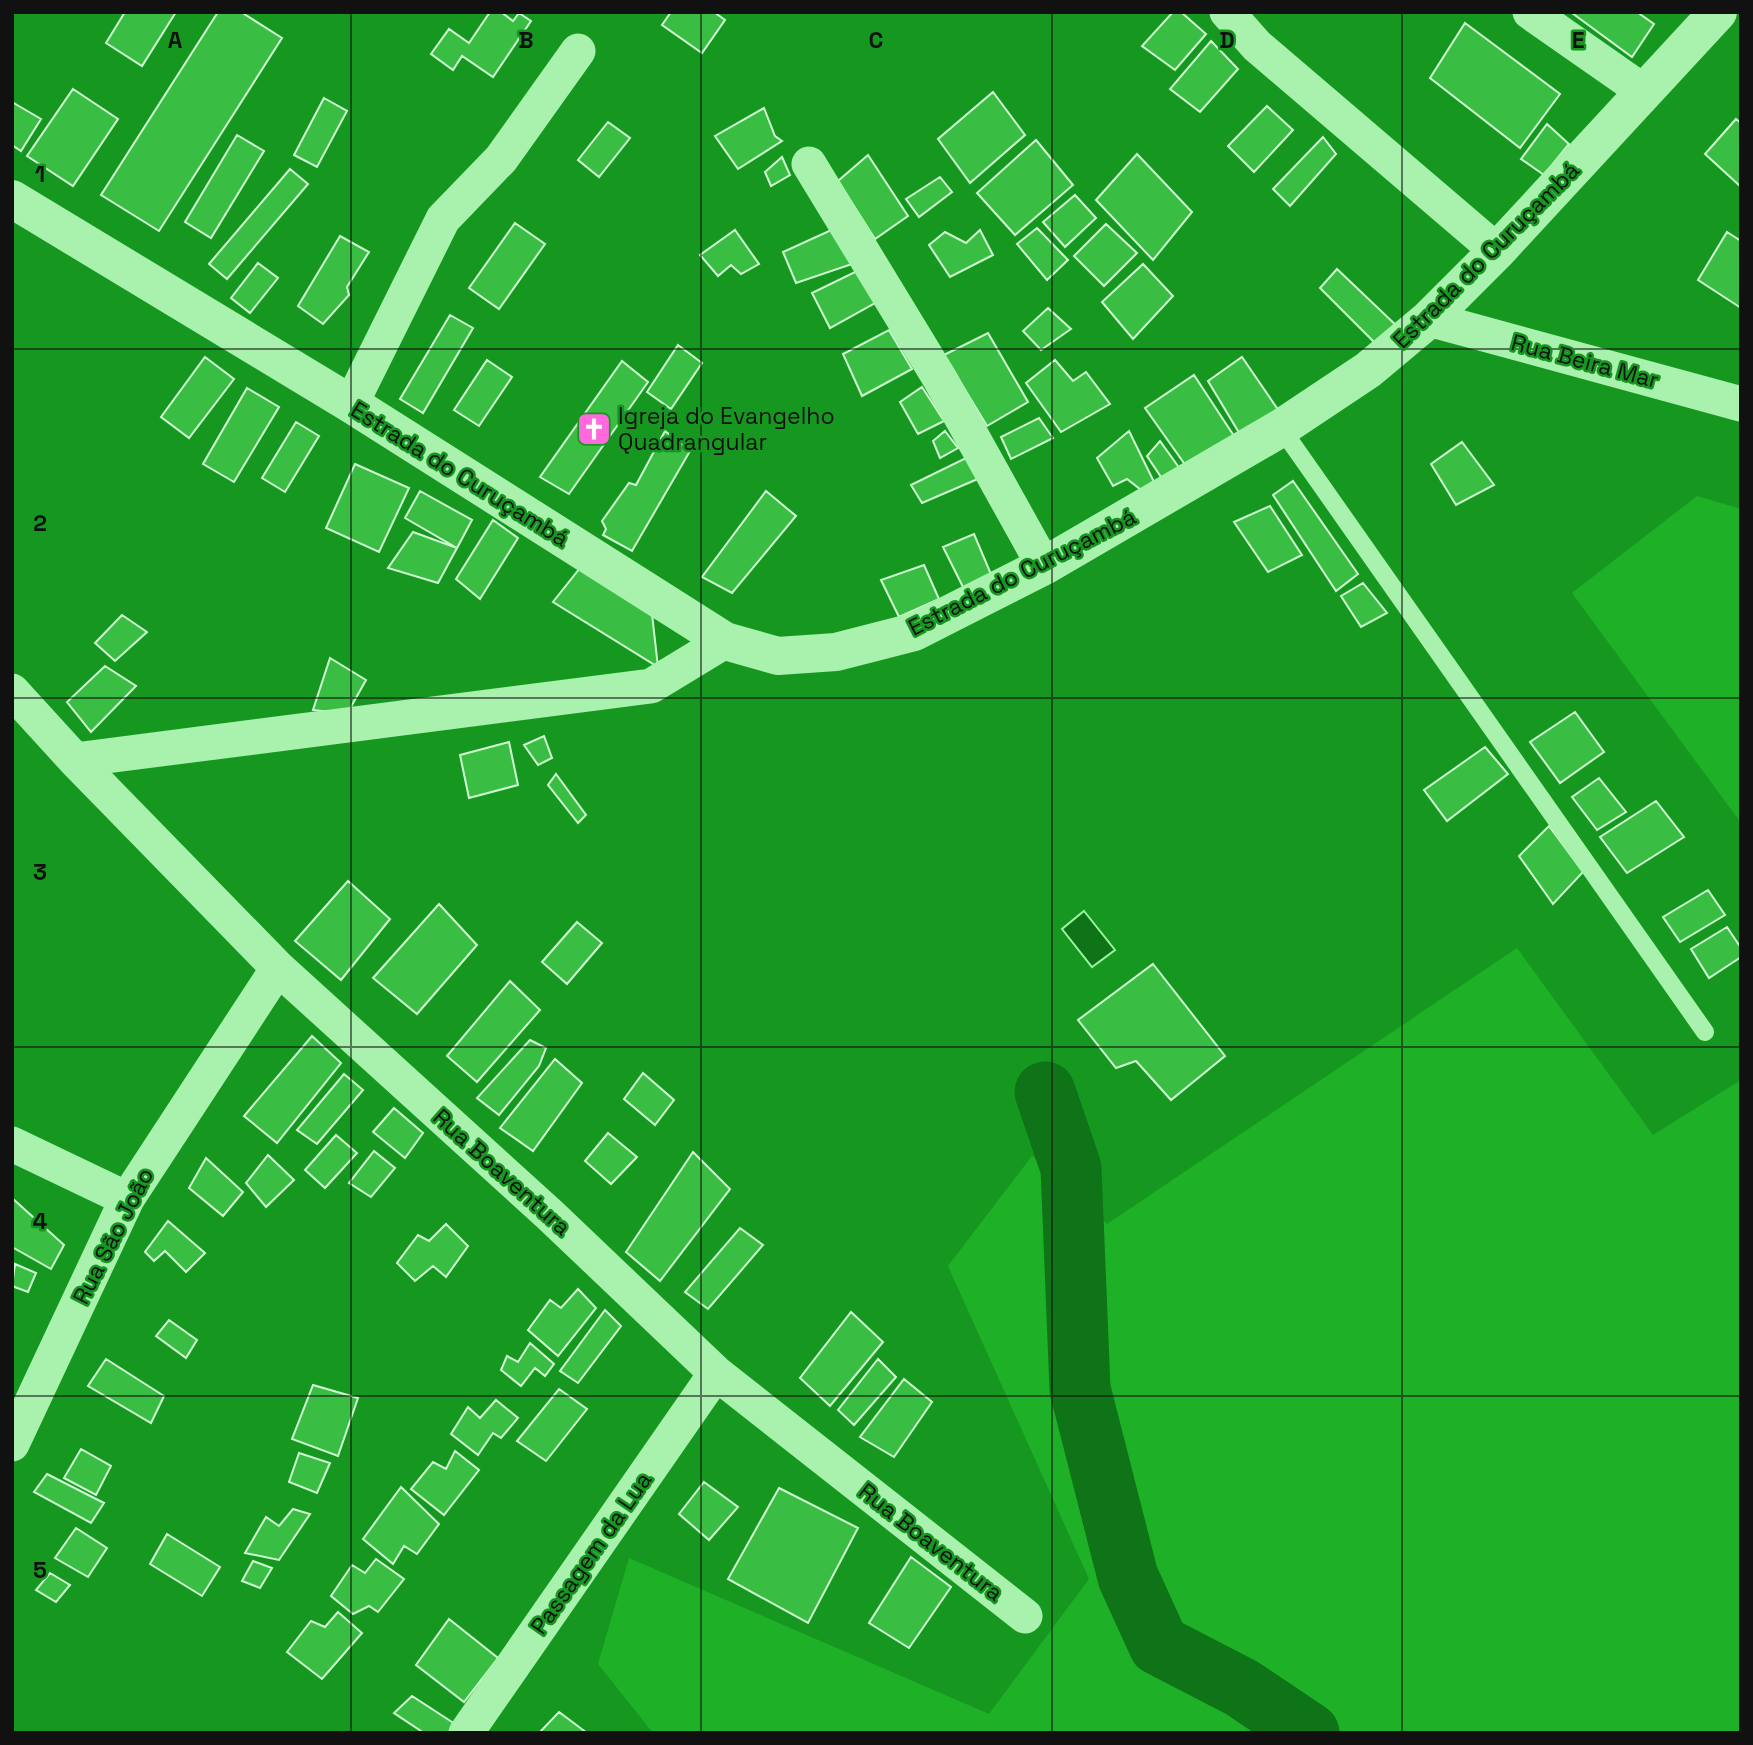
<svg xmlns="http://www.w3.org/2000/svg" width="1753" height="1745" viewBox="0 0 1753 1745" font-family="'Space Grotesk',sans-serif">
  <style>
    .green { fill: #1eb127 }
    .water { fill: #0e7417; stroke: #9bf59f; stroke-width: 2 }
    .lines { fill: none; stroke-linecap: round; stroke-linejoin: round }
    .river { stroke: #0e7417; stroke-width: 61 }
    .building { fill: #3abd43; stroke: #d0fcd3; stroke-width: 2 }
    .service { stroke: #a8f2ad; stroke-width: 18 }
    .minor { stroke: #a8f2ad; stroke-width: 35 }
    .tertiary { stroke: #a8f2ad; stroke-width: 38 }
    .grid { fill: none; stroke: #111; stroke-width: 2; stroke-opacity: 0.55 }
    .labels { text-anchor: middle; stroke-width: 5; stroke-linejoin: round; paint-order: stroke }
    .street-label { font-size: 23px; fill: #111; stroke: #169820 }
    .poi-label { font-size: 23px; fill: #111; stroke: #169820; text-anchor: start }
    .grid-label { font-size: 23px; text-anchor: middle; font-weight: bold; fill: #111; stroke: #169820; stroke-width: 5; stroke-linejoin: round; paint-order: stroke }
  </style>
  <rect width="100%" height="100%" fill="#169820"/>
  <!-- green -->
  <path class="green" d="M1697,496L1741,509V823L1572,593Z
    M1517,948L1653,1135L1741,1080V1733H653L598,1664L629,1558L989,1714L1089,1579L948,1266L1032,1156L1107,1224Z"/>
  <!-- water -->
  <path class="water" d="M1084,911L1115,950L1092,967L1062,929Z"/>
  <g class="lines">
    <!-- river -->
    <path class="river" d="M1045,1092L1071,1168L1080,1389L1128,1577L1159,1645L1242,1688L1309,1733"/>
  </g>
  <!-- building -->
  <path class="building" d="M125,12H176L142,66L106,43Z
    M218,12H241L282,38L159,231L101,195Z
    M490,12H501L513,21L519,13L531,21L493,77L462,56L453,70L431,54L449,29L469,43Z
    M671,12H714L725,20L702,53L662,25Z
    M1173,12H1181L1206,34L1175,70L1142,46Z
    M1637,12L1654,24L1632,57L1572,13Z
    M1465,23L1560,94L1520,148L1430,78Z
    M1211,41L1238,69L1200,112L1170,89Z
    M73,89L118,119L73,186L27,156Z
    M993,92L1025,135L970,183L938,139Z
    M324,98L347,111L317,167L294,155Z
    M12,102L41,119L21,151L12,145Z
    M1267,106L1293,130L1254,172L1228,146Z
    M764,108L775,136L782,141L738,169L715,136Z
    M1736,119L1741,123V187L1705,154Z
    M608,122L630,138L599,177L578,160Z
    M1547,124L1569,144L1544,175L1521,159Z
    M237,135L264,151L211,238L185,222Z
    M1323,137L1336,154L1290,206L1273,189Z
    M1036,140L1073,185L1015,235L977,193Z
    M1137,154L1192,212L1153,260L1096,200Z
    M868,155L908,216L875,239L838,181Z
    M782,157L790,175L771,186L765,172Z
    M290,169L308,184L227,279L209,264Z
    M940,177L952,192L919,217L906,199Z
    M1075,195L1096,218L1065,247L1043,222Z
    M515,223L545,244L499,309L469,288Z
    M1106,224L1137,253L1104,286L1074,256Z
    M840,226L858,262L796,283L783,252Z
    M1037,228L1068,260L1047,280L1017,244Z
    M735,230L759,264L741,274L731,265L718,276L700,255Z
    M980,230L993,255L950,277L929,245L945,232L966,243Z
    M1727,232L1741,241V308L1698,280Z
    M340,236L369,252L347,287L349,295L323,324L298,306Z
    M258,263L278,278L250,313L231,298Z
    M1143,264L1173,296L1133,339L1102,302Z
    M1337,269L1400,329L1381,349L1320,288Z
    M857,271L875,303L830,328L812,293Z
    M1048,308L1071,329L1041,350L1023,331Z
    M450,315L473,328L423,413L400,399Z
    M889,330L912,369L862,396L843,354Z
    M988,333L1028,402L987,426L944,355Z
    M678,345L702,363L671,409L647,392Z
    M205,357L234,379L189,438L161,417Z
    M1242,357L1281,414L1244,441L1208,381Z
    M487,360L512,377L479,426L454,410Z
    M1055,360L1073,381L1086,372L1110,404L1061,432L1026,383Z
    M622,361L648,382L569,494L540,477Z
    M1194,375L1234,436L1186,466L1145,408Z
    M922,387L944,421L918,434L900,402Z
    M247,388L279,407L234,482L203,464Z
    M1039,418L1053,438L1011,459L1001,437Z
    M296,422L319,436L285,492L262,478Z
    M665,431L690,451L632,551L603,535L606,529L602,521L629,483L636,485Z
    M945,431L958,448L940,458L933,441Z
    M1129,431L1157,488L1145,493L1127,479L1113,486L1097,458Z
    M1160,441L1185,476L1167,486L1147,456Z
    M1462,442L1494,485L1456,505L1431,464Z
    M966,458L980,478L922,503L911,485Z
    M355,464L409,488L379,552L326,528Z
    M1293,481L1358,574L1336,591L1273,495Z
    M420,491L472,520L457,548L405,518Z
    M766,491L796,516L732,593L702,577Z
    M1270,506L1302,555L1268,572L1234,522Z
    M493,520L518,538L480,599L456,579Z
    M413,532L457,548L438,583L388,568Z
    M974,534L993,579L967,595L943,547Z
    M924,565L939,599L899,617L881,580Z
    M580,568L652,614L658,667L553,602Z
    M1363,583L1387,613L1361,627L1341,596Z
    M122,615L147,632L115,661L95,643Z
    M330,658L366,680L347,714L313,710Z
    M105,666L136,686L91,732L67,702Z
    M1575,712L1604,752L1560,783L1530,742Z
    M544,736L552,758L538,765L524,745Z
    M509,742L518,785L469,798L460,755Z
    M1485,747L1508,774L1447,821L1424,790Z
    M556,774L586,815L578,823L548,785Z
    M1599,778L1626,812L1597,830L1572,797Z
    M1656,801L1684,837L1627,873L1600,837Z
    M1549,826L1583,872L1553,904L1519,856Z
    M348,881L390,919L341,980L295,941Z
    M1708,890L1725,915L1680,942L1663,917Z
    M439,904L477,945L417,1014L373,978Z
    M577,922L602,943L567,984L542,962Z
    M1727,927L1741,948V957L1709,978L1691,949Z
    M1153,964L1225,1056L1171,1100L1136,1061L1116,1068L1078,1020Z
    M510,981L540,1010L477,1082L447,1056Z
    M312,1036L341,1063L277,1143L244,1116Z
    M530,1040L546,1048L539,1066L499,1115L477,1098Z
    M555,1059L582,1083L533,1151L500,1128Z
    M643,1073L674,1100L655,1125L624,1099Z
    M344,1074L363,1090L317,1144L297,1130Z
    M394,1108L423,1133L405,1158L373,1132Z
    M608,1133L637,1157L611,1184L585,1161Z
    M336,1135L357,1153L325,1188L305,1170Z
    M374,1151L395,1168L371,1197L349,1183Z
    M693,1152L730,1189L660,1281L626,1252Z
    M268,1155L294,1180L266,1207L246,1183Z
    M206,1158L243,1192L223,1216L189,1188Z
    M12,1198L64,1245L51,1269L12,1247Z
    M168,1221L205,1253L186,1272L165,1251L154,1261L145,1252Z
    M446,1224L468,1246L446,1277L433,1266L415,1281L397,1263L418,1235L429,1241Z
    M740,1228L763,1245L708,1309L685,1292Z
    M15,1264L36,1273L28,1292L12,1286Z
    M578,1289L596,1308L558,1356L528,1330L550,1300L561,1308Z
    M605,1310L621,1326L578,1383L560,1371Z
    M851,1312L883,1342L830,1406L800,1378Z
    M169,1320L197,1340L186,1358L156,1336Z
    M530,1343L554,1364L545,1376L535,1368L521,1386L501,1370L507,1356L518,1362Z
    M106,1359L164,1396L151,1423L88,1386Z
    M878,1359L896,1377L854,1425L838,1410Z
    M904,1379L932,1402L894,1457L860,1437Z
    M313,1385L358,1398L338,1456L292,1439Z
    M559,1389L587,1409L546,1461L517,1441Z
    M496,1400L518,1418L501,1438L493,1433L478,1455L451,1434L468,1407L480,1418Z
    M81,1449L111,1466L96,1495L64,1478Z
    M455,1451L479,1470L444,1515L411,1489L433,1462L446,1469Z
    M299,1453L330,1463L317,1493L289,1482Z
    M47,1474L104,1503L91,1523L34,1492Z
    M704,1482L738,1507L709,1540L679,1514Z
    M401,1487L439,1524L417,1554L404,1546L393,1564L363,1539Z
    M779,1488L858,1528L808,1623L728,1579Z
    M293,1509L310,1514L279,1560L245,1553L266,1517L279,1526Z
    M76,1528L107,1548L88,1577L55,1558Z
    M167,1534L220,1567L202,1596L150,1564Z
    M911,1557L951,1587L909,1648L869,1623Z
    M376,1559L404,1579L378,1612L369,1606L353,1614L331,1596L352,1565L365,1573Z
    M253,1561L272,1568L260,1588L242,1581Z
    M50,1573L70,1585L56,1602L36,1590Z
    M338,1612L362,1633L322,1679L287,1652L311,1621L325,1627Z
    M449,1619L498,1658L464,1702L416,1665Z
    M412,1696L455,1724L449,1733H424L394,1713Z
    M559,1712L587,1733H539Z"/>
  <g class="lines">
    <!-- service -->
    <path class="service" d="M1281,428L1705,1032"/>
    <!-- minor -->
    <path class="minor" d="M1227,12L1257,46L1497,251
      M1530,12L1643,91
      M809,164L940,379L1044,566
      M1429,319L1741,404
      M351,404L443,219L501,159L578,51
      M12,691L75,760L278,968L550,1215L716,1373L1025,1616
      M75,760L651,686L725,641
      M12,1144L127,1199
      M12,1444L127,1199L278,968
      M466,1733L716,1373"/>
    <!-- tertiary -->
    <path class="tertiary" d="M12,199L351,404L725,641L778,656L836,652L914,632L1044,566L1281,428L1368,370L1429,319L1497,251L1718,12"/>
  </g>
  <!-- grid -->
  <path class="grid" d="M351,12V1733M701,12V1733M1052,12V1733M1402,12V1733M12,349H1741M12,698H1741M12,1047H1741M12,1396H1741"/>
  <!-- icons -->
  <defs>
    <g id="church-square" transform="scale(1.75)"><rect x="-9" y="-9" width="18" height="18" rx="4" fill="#ff69dd" stroke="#169820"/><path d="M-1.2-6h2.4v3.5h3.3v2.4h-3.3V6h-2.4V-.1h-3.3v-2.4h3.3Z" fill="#fff"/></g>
  </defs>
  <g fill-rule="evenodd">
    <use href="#church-square" x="594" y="429"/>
  </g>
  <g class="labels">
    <!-- street labels -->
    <g class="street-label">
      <text transform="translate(1486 255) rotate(-45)" y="8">Estrada do Curuçambá</text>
      <text transform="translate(1585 361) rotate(15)" y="8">Rua Beira Mar</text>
      <text transform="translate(460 474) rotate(32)" y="8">Estrada do Curuçambá</text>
      <text transform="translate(1022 572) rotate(-27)" y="8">Estrada do Curuçambá</text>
      <text transform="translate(502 1172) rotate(42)" y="8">Rua Boaventura</text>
      <text transform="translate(113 1236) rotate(-63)" y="8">Rua São João</text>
      <text transform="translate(931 1542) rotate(38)" y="8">Rua Boaventura</text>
      <text transform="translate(591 1553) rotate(-55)" y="8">Passagem da Lua</text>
    </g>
    <!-- poi labels -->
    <g class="poi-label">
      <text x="618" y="424">Igreja do Evangelho<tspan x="618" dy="26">Quadrangular</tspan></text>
    </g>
  </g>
  <g class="grid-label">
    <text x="175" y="48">A</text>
    <text x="526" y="48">B</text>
    <text x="876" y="48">C</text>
    <text x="1227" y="48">D</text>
    <text x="1578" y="48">E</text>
    <text x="40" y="182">1</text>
    <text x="40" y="531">2</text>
    <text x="40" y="880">3</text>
    <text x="40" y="1229">4</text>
    <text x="40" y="1578">5</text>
  </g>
  <!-- border -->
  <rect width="1753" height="1745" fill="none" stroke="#111111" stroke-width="28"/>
</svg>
